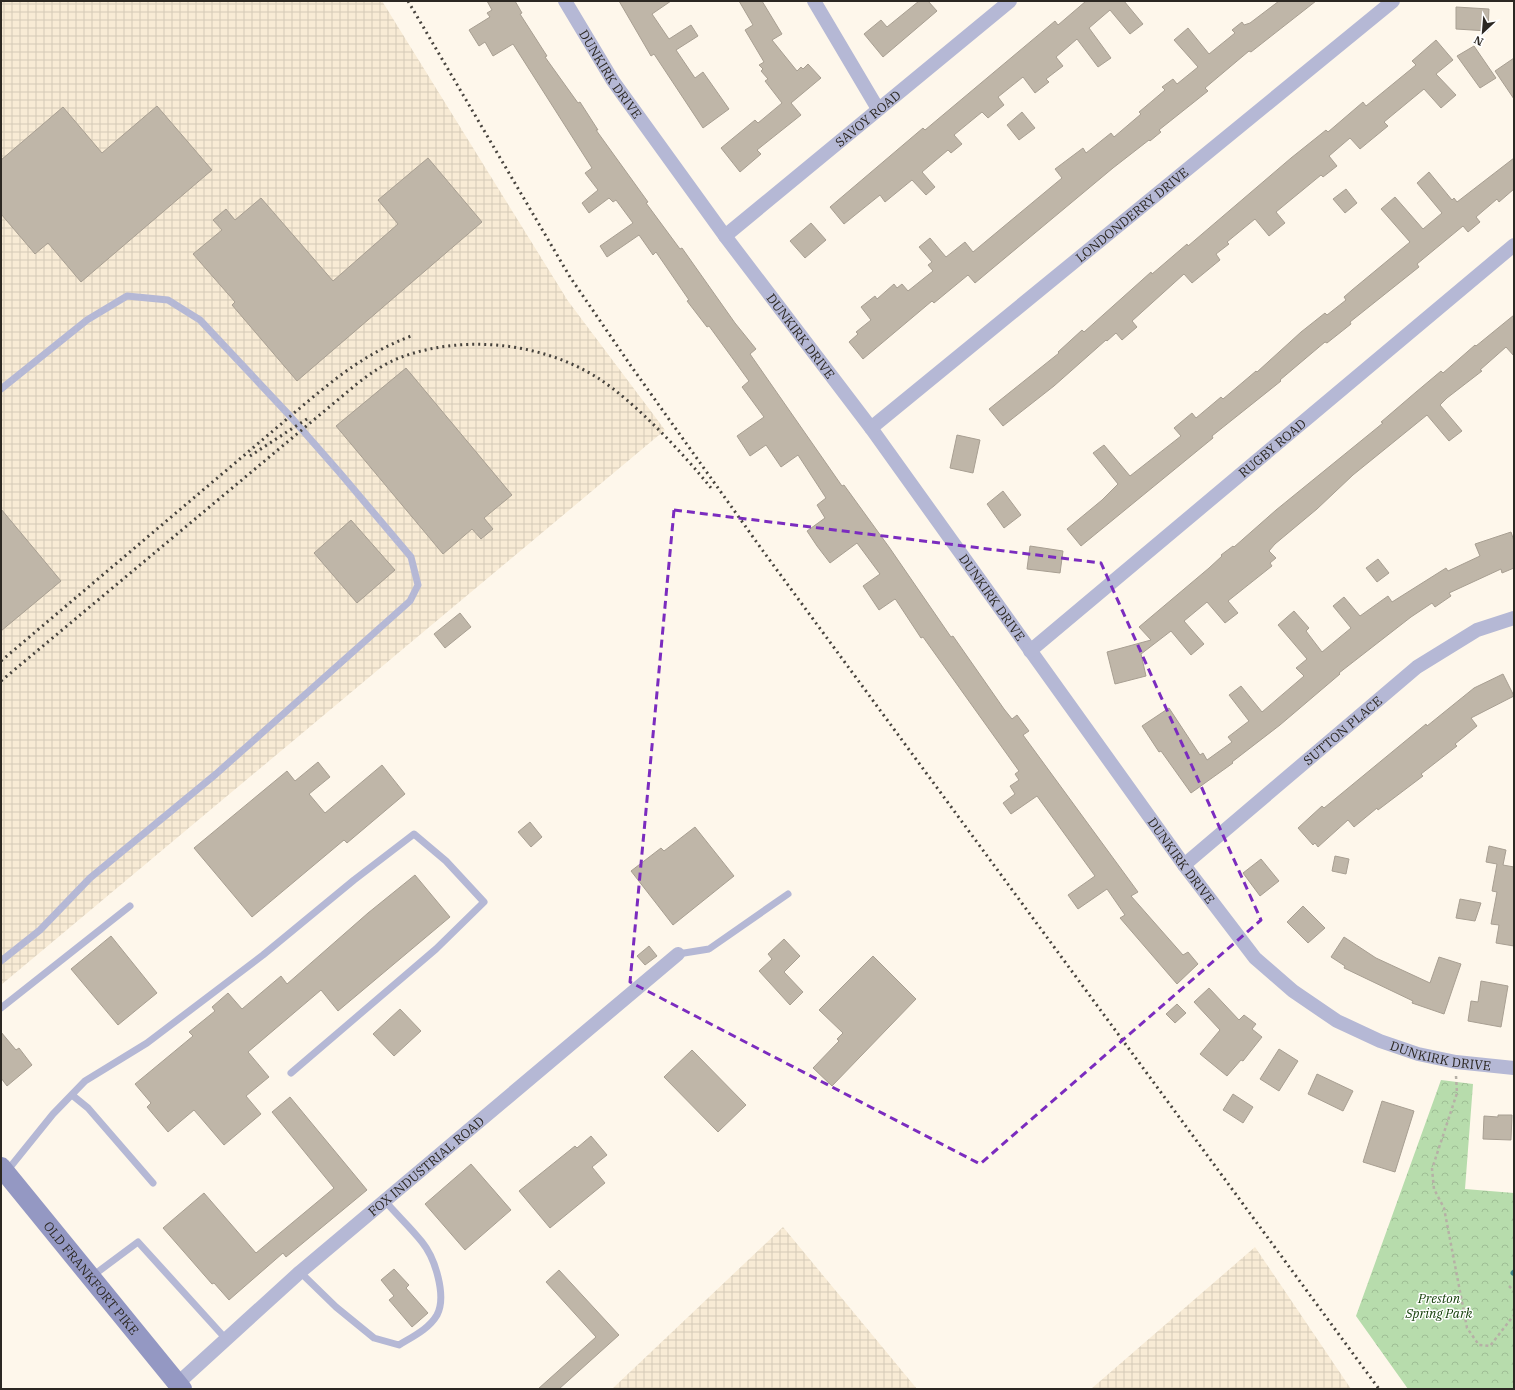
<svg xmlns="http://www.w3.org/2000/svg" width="1515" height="1390" viewBox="0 0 1515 1390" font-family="'IBM Plex Serif',serif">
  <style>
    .industrial { fill: url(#industrial-grid) }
    .forest { fill: url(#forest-crowns) }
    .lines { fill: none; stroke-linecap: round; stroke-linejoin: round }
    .stream { stroke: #44898b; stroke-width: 5 }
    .building { fill: #bfb6a8; stroke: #a89f92 }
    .path { stroke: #b6b0a6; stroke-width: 2.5; stroke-dasharray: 3 3; stroke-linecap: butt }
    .service { stroke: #b5b8d5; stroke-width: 7 }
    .minor { stroke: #b5b8d5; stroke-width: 14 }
    .secondary { stroke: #9498c3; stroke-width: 20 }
    .rail { stroke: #47433d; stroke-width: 3; stroke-dasharray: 2 4; stroke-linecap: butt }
    .marked { fill: none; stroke: #7b2cbf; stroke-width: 3; stroke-dasharray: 8 5; stroke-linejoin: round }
    .labels { text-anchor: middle; stroke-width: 3; stroke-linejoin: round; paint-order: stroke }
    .street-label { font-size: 13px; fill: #2c2823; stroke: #fff }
    .park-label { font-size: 13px; font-style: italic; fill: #0d3900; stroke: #fff }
  </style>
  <defs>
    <pattern id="industrial-grid" width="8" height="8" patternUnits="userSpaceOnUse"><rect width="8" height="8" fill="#f8ebd5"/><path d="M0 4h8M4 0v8" fill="none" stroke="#d5cab7"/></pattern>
    <pattern id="forest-crowns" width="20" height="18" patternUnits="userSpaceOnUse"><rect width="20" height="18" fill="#b7dcac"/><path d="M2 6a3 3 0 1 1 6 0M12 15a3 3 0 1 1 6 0" fill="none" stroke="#9ebd94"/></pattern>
  </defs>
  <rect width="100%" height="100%" fill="#fef7eb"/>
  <!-- industrial -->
  <path class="industrial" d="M1,1H382L568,301L665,430L1,985Z
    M783,1227L917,1389H612Z
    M1255,1247L1351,1389H1091Z"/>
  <!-- forest -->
  <path class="forest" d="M1441,1080L1473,1084L1465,1189L1514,1193V1389H1408L1356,1316Z"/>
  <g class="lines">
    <!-- stream -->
    <path class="stream" d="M1513,1273L1514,1272"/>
  </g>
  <!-- building -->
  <path class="building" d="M487,1H515L522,13L520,14L547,56L545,57L578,103L580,102L598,130H596L648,202L646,203L680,249L682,248L735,323L756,349L750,354L842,486L844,485L889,547L951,637L953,636L1004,709L1012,719L1017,715L1029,731L1023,735L1138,892L1131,896L1183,955L1188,952L1198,964L1177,984L1120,918L1125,915L1107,889L1078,909L1068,895L1095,876L1037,796L1011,814L1003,803L1015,794L1010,786L1019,780L1015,774L1019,771L923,637L921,638L896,600L895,599L879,610L863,586L880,574L857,543L830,563L817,546L807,531L825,518L817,505L826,498L798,455L781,467L766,445L750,456L737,436L764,417L742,387L749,381L709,326L707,327L687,301L689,300L656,252L653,255L639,235L607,257L600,246L633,223L616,200L613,202L609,198L589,213L582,203L598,190L585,173L592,168L513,44L493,56L485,42L479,46L469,30L490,17L487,13L492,10Z
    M619,1H671L652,14L669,39L691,25L698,36L676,50L695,78L703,72L729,109L703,128L654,54L651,56Z
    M739,1H762L782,34L772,40L797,71L801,67L803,69L808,64L821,78L791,103L801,115L757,150L761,154L740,172L721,148L755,120L758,123L782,103L765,81L768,79L761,71L763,69L759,65L764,62L745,30L753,25Z
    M919,1H928L937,11L883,57L864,34L881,20L887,27Z
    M1086,1H1124L1143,24L1130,34L1110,10L1089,28L1111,58L1098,67L1077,39L1056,57L1063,66L1046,79L1049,82L1035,93L1023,77L998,97L1004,105L988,118L982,112L954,135L962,144L951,153L948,150L922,172L935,187L926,195L912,180L885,202L880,195L844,224L830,207L923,128L925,130L1055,21L1058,25Z
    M1279,1H1316L1251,52L1249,51L1205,88L1208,91L1159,130L1161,132L1150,141L1149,140L1113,168L975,283L968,275L934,303L932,301L863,359L849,342L858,334L856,332L871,320L861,307L875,296L877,299L894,284L897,288L902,284L908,291L933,271L928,265L932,262L919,247L930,238L946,257L965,242L973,252L1062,178L1055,169L1083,148L1086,153L1111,133L1114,137L1141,114L1139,112L1165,90L1162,87L1173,79L1177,84L1198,67L1174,40L1188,28L1209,54L1235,33L1232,30L1242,22L1244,25L1250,23Z
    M1456,7L1489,9L1488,31L1456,29Z
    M1436,40L1453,60L1436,74L1456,95L1441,108L1424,89L1384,122L1388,126L1360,149L1350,138L1329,156L1337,166L1323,177L1321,175L1276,212L1285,223L1269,236L1255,219L1227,242L1229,244L1216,254L1220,260L1192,283L1184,274L1132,321L1137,327L1122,340L1116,333L1107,341L1106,340L1054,386L1003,426L989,409L1059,353L1058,352L1082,330L1084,332L1151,272L1152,274L1187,244L1188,246L1291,158L1326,130L1328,132L1363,102L1366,106L1416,65L1412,61Z
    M1474,46L1496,78L1480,88L1457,56Z
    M1514,58V99L1495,71Z
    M157,106L212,170L81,282L48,243L35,254L1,214V160L63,107L102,153Z
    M1022,112L1035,128L1019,140L1007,125Z
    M428,158L482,222L297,381L232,305L235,302L193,254L222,230L213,220L226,209L235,220L261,198L333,281L398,224L378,200Z
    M1514,158V189L1499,202L1497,199L1476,217L1480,222L1468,232L1463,226L1417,264L1419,267L1350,322L1351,324L1327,343L1325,342L1280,380L1281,381L1212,436L1213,438L1081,546L1067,529L1102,500L1118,484L1093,453L1104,445L1130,476L1181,436L1174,428L1192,413L1196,418L1221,397L1223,399L1256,371L1257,372L1301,332L1325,313L1327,315L1346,300L1344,297L1352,290L1410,242L1381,209L1395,197L1423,229L1442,213L1417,183L1429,172L1452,200L1454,198L1457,202Z
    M1346,189L1357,203L1345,213L1333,199Z
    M811,223L826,240L805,258L790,241Z
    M1514,315V356L1506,347L1480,370L1482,371L1447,398L1440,405L1462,431L1449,441L1427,415L1353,475L1317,509L1275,544L1269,551L1276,558L1270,563L1272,566L1228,601L1238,613L1225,623L1207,602L1184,621L1204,644L1191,655L1171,631L1141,654L1146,676L1115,684L1107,652L1151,640L1139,627L1209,568L1222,556L1221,555L1233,546L1234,547L1276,510L1383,423L1381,422L1416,392L1441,371L1443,373L1475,345L1476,346Z
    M406,368L512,495L484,518L493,529L481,539L472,529L443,554L336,426Z
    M957,435L980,440L973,473L950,468Z
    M1003,491L1021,515L1004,528L987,504Z
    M1,509L61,581L1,631Z
    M351,520L395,570L357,603L314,553Z
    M1511,532L1514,541V568L1502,573L1501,569L1449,593L1451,596L1435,607L1432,603L1411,617L1339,673L1340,674L1280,725L1232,762L1233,763L1191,793L1161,751L1159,752L1142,726L1169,708L1200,755L1203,753L1207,760L1232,742L1228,737L1249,721L1229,695L1241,686L1262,712L1304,676L1296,668L1307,659L1278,625L1294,611L1309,628L1306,631L1322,652L1351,628L1333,606L1344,597L1360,616L1388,596L1392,602L1446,568L1448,571L1480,556L1475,544Z
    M1030,546L1063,551L1060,573L1027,569Z
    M1378,559L1389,573L1377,582L1366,568Z
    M460,613L471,627L445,648L434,634Z
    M1503,674L1514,696L1471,718L1477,726L1455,744L1457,746L1421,774L1423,776L1378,810L1377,808L1354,827L1348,820L1318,847L1315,843L1313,845L1298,828L1322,806L1324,808L1426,724L1427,726L1474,688Z
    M318,762L330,777L309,794L325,813L382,765L405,794L347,843L344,840L252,917L194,848L287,771L295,781Z
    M530,822L542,837L531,847L518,832Z
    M695,827L734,876L673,925L631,871L661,848L664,851Z
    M1489,846L1506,850L1503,865L1514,867V946L1496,943L1499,925L1491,924L1497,892L1492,891L1497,864L1486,862Z
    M1335,856L1349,859L1346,874L1332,871Z
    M1261,859L1279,881L1260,896L1243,873Z
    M415,875L450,917L338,1011L321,990L248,1052L269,1077L246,1096L261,1114L224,1145L194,1110L168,1132L147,1107L151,1103L135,1084L193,1036L189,1032L215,1011L212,1007L228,993L242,1009L281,976L287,984L368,913Z
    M1460,899L1481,903L1475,921L1456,918Z
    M1303,906L1325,928L1308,943L1287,922Z
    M111,936L157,993L118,1025L71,969Z
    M1344,937L1376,958L1430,983L1439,957L1461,964L1444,1014L1412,1003L1413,1001L1344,968L1345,966L1331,957Z
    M784,939L800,956L784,972L803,992L790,1005L759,971L772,959L768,954Z
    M649,946L657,956L645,965L637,956Z
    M873,956L916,999L832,1086L813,1068L839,1041L837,1039L843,1033L819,1010Z
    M1481,981L1508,986L1501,1027L1468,1021L1471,1001L1478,1002Z
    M1209,988L1239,1020L1244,1015L1256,1024L1252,1029L1262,1037L1243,1061L1241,1060L1227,1076L1200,1054L1220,1030L1194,1002Z
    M1177,1004L1186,1013L1175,1023L1166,1014Z
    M400,1009L421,1031L394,1056L373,1034Z
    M1,1032L16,1050L19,1048L32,1065L7,1086L1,1078Z
    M1279,1049L1298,1061L1279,1091L1260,1079Z
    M692,1050L746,1105L718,1132L664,1077Z
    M1317,1074L1353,1091L1343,1111L1308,1094Z
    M1233,1094L1253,1107L1243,1123L1223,1110Z
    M290,1097L367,1190L286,1257L283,1253L229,1300L214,1283L212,1284L163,1228L204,1193L256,1253L334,1188L272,1112Z
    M1382,1101L1414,1111L1395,1172L1363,1162Z
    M1498,1115H1512L1511,1140L1483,1139L1484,1116L1498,1117Z
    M591,1136L607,1155L592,1167L605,1183L550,1228L519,1191L575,1146L577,1148Z
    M471,1164L511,1210L465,1250L425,1204Z
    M394,1269L409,1285L406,1288L428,1313L412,1327L389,1300L394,1296L381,1280Z
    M559,1270L619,1335L559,1389H538L596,1337L546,1282Z"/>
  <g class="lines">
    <!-- path -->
    <path class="path" d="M1456,1076L1457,1093L1432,1169L1434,1189L1444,1208L1467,1328L1479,1345L1490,1346L1514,1315
      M1509,1286L1514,1291"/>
    <!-- service -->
    <path class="service" d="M1,389L87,320L127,296L168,300L200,320L290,416L340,473L411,557L418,585L410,601L216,774L90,878L40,930L1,961
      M678,954L709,949L788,894
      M1,1008L130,906
      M72,1095L88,1108L153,1183
      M7,1171L53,1114L85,1081L147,1043L263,955L354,880L414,834L446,861L484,902L436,949L291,1073
      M300,1272L336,1307L374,1338L399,1345C412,1337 429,1329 437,1315C447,1296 435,1258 422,1242C411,1228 397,1215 385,1201
      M91,1277L138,1242L226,1339"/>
    <!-- minor -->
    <g class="minor">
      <path id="s1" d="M565,1L613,81L725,236L871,428L1184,865L1255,958L1293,991L1337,1021L1380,1041L1418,1054L1456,1062L1514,1068"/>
      <path d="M814,1L878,109"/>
      <path id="s2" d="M725,236L1010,1"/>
      <path id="s3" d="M871,428L1393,1"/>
      <path id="s4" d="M1030,651L1514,245"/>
      <path id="s5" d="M1184,865L1417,667L1477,630L1514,618"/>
      <path id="s6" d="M177,1384L300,1272L678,954"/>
    </g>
    <!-- secondary -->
    <path class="secondary" id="s7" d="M1,1167L182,1389"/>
    <!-- rail -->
    <path class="rail" d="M408,1L570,277L631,366L763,551L1379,1389
      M250,456L310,417
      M1,661L313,397C346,370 370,352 411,336
      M1,681L358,383C371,373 384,364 399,358C462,334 541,342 598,378C635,402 683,453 711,488"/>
  </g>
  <!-- marked area -->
  <path class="marked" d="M674,510L1101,563L1261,920L980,1164L630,982Z"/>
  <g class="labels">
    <!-- street labels -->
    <g class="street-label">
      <text dy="5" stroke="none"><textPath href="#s1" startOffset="86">DUNKIRK DRIVE</textPath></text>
      <text dy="5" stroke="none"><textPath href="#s2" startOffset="185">SAVOY ROAD</textPath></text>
      <text dy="5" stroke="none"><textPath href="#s3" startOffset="337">LONDONDERRY DRIVE</textPath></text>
      <text dy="5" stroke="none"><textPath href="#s1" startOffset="410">DUNKIRK DRIVE</textPath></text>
      <text dy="5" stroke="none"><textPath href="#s4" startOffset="316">RUGBY ROAD</textPath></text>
      <text dy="5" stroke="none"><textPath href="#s1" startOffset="734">DUNKIRK DRIVE</textPath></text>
      <text dy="5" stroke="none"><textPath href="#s5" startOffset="208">SUTTON PLACE</textPath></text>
      <text dy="5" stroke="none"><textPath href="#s1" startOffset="1058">DUNKIRK DRIVE</textPath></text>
      <text dy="5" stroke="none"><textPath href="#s1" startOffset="1394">DUNKIRK DRIVE</textPath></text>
      <text dy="5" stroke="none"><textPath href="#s6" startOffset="331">FOX INDUSTRIAL ROAD</textPath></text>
      <text dy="5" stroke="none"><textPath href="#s7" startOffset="143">OLD FRANKFORT PIKE</textPath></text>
    </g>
    <!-- park labels -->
    <g class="park-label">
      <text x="1439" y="1303">Preston<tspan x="1439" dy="15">Spring Park</tspan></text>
    </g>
  </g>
  <!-- border -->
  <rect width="1515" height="1390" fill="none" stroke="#2c2823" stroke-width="4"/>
  <!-- north arrow -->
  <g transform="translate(1483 32) rotate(206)" stroke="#ffffff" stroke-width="3" paint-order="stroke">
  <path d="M0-3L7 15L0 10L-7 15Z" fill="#2c2823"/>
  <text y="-6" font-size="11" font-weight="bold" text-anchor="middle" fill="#2c2823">N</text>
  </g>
</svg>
